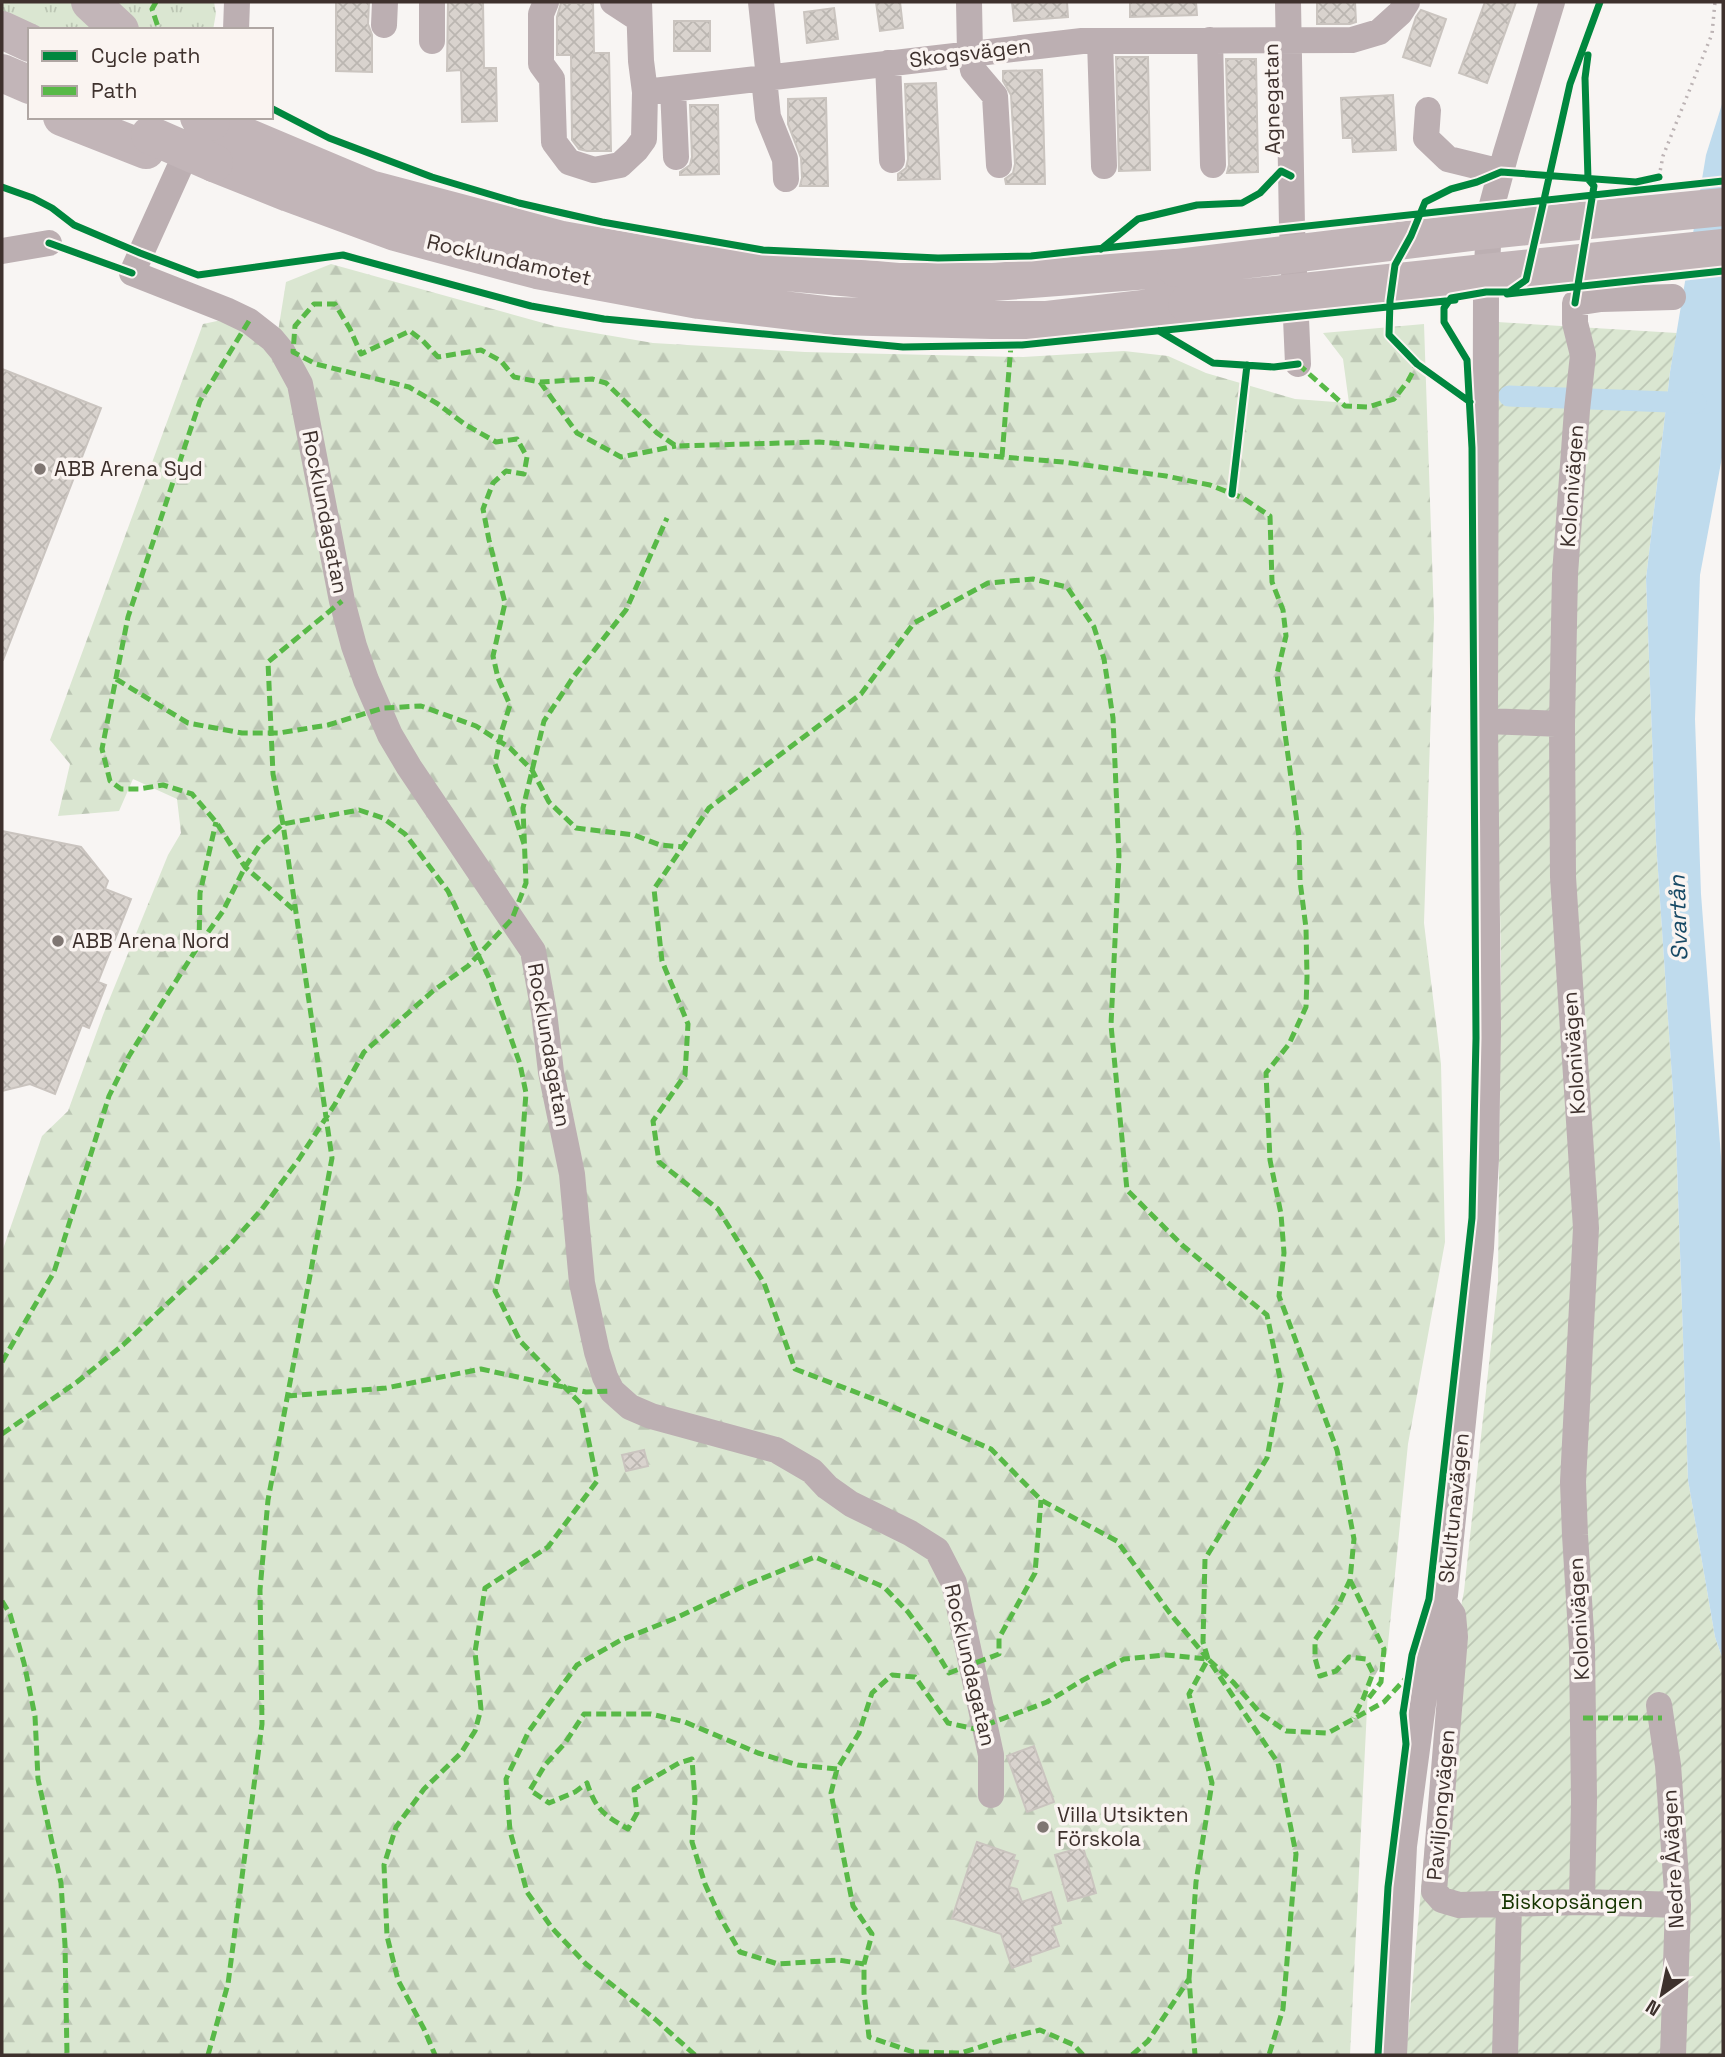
<svg xmlns="http://www.w3.org/2000/svg" width="1725" height="2057" viewBox="0 0 1725 2057" font-family="'Space Grotesk',sans-serif">
  <style>
    .grass { fill: url(#grass-tufts) }
    .forest { fill: url(#forest-firs) }
    .garden { fill: url(#garden-furrows) }
    .water { fill: #bfdbed }
    .lines { fill: none; stroke-linecap: round; stroke-linejoin: round }
    .canal { stroke: #bfdbed; stroke-width: 21 }
    .building { fill: url(#building-cross-hatch); stroke: #cac4bf; stroke-width: 2 }
    .path { stroke: #bcb3b4; stroke-width: 3.5; stroke-dasharray: 2 5; stroke-linecap: butt }
    .minor { stroke: #bcafb2; stroke-width: 26 }
    .highway { stroke: #c2b5b8; stroke-width: 38 }
    .highway-bridge { stroke: #c2b5b8; stroke-width: 38 }
    .quiet { stroke: #58b947; stroke-width: 5; stroke-dasharray: 10 5; stroke-linecap: butt }
    .cycleway-casing { stroke: #faf4f1; stroke-width: 11 }
    .cycleway { stroke: #00873e; stroke-width: 7 }
    .poi-dot { fill: #7f7672; stroke: #faf4f1; stroke-width: 2.5 }
    .labels { text-anchor: middle; stroke-width: 7; stroke-linejoin: round; paint-order: stroke }
    .street-label { font-size: 21px; fill: #3e312d; stroke: #faf4f1 }
    .poi-label { font-size: 21px; fill: #3e312d; stroke: #faf4f1; text-anchor: start }
    .park-label { font-size: 21px; fill: #153400; stroke: #faf4f1 }
    .water-label { font-size: 23px; font-style: italic; fill: #174965; stroke: #faf4f1 }
  </style>
  <defs>
    <pattern id="grass-tufts" width="24" height="20" patternUnits="userSpaceOnUse" patternTransform="scale(1.75)"><rect width="24" height="20" fill="#dae6d1"/><path d="M3 7l-1-3M5 7V3M7 7l1-3M15 17l-1-3M17 17v-4M19 17l1-3" fill="none" stroke="#bcc6b4"/></pattern>
    <pattern id="forest-firs" width="22" height="20" patternUnits="userSpaceOnUse" patternTransform="scale(1.75)"><rect width="22" height="20" fill="#dae6d1"/><path d="M5 1l3.5 6h-7zM16 11l3.5 6h-7z" fill="#bcc6b4"/></pattern>
    <pattern id="garden-furrows" width="10" height="10" patternUnits="userSpaceOnUse" patternTransform="scale(1.75)"><rect width="10" height="10" fill="#dae6d1"/><path d="M-1 1l2-2M0 10L10 0M9 11l2-2" fill="none" stroke="#bcc6b4"/></pattern>
    <pattern id="building-cross-hatch" width="8" height="8" patternUnits="userSpaceOnUse" patternTransform="scale(1.75)"><rect width="8" height="8" fill="#d9d3ce"/><path d="M0 0l8 8M0 8l8-8" fill="none" stroke="#bbb6b1"/></pattern>
  </defs>
  <rect width="100%" height="100%" fill="#f8f5f3"/>
  <!-- grass -->
  <path class="grass" d="M2,2H72L101,30H44L2,11Z
    M107,2H214L216,13L213,30H139Z"/>
  <!-- forest -->
  <path class="forest" d="M331,264L554,326L653,343L805,352L1023,357L1124,351L1168,356L1206,373L1295,399L1349,403L1343,359L1323,333L1424,324L1434,618L1424,923L1441,1064L1445,1242L1408,1444L1387,1654L1368,1688L1350,2055H2V1252L42,1136L68,1111L103,1015L168,855L181,833L177,799L133,779L119,811L58,816L70,764L50,740L203,324L236,317L276,344L286,282Z"/>
  <!-- garden -->
  <path class="garden" d="M1497,322L1677,333L1670,372L1646,579L1656,841L1676,1137L1688,1480L1715,1637L1723,1660V2055H1406L1434,1747L1464,1591L1498,1282L1501,958L1495,672Z"/>
  <!-- water -->
  <path class="water" d="M1723,101V452L1700,575L1695,719L1701,894L1723,1183V1660L1715,1637L1688,1480L1676,1137L1656,841L1646,579L1670,372L1706,155Z"/>
  <g class="lines">
    <!-- canal -->
    <path class="canal" d="M1509,396L1696,403"/>
  </g>
  <!-- building -->
  <path class="building" d="M336,2H369L368,24L372,35V72L336,71Z
    M448,2H483L484,68H496L497,121L462,122L461,70L447,71Z
    M876,2H900L903,28L880,31Z
    M1012,2H1067L1068,17L1014,21Z
    M1130,2H1196L1197,15L1130,17Z
    M1317,2H1355L1356,22L1350,24H1317Z
    M1485,2H1516L1487,83L1459,73Z
    M561,3H593L594,53H609L611,151H587L579,149L572,140L571,55H557V17Z
    M834,8L838,39L807,43L804,12Z
    M1421,10L1446,19L1430,66L1403,57L1416,17Z
    M674,21H710V51H674Z
    M1116,57H1148L1150,170L1119,171Z
    M1226,59H1256L1258,172L1227,173L1229,165Z
    M1042,70L1045,184H1006L1005,179L1013,173L1015,164L1011,95L1003,81V71Z
    M936,83L940,179L898,180V174L906,168L908,159L905,84Z
    M1393,95L1396,150L1353,152L1352,138H1343L1341,98Z
    M826,98L828,186H800L802,178L801,158L788,124V99Z
    M690,105H718L719,174L680,175V172L690,165L692,157Z
    M2,369L101,408L3,660H2Z
    M2,831L81,847L108,881L105,889L131,899L98,982L106,985L89,1028L82,1025L55,1094L30,1084L2,1091Z
    M644,1450L648,1466L626,1471L622,1455Z
    M1034,1746L1054,1802L1027,1812L1007,1756Z
    M977,1842L1015,1855L1013,1860L1018,1861L1009,1887L1017,1889L1022,1902L1051,1892L1061,1923L1052,1926L1059,1946L1030,1956L1031,1961L1012,1968L1001,1934L952,1918Z
    M1083,1847L1096,1893L1068,1901L1055,1855Z"/>
  <g class="lines">
    <!-- path -->
    <path class="path" d="M1659,177L1663,156L1712,34L1715,2"/>
    <!-- minor -->
    <path class="minor" d="M546,2L541,14V64L552,79L554,142L569,162L594,170L620,165L636,150L644,139L645,92
      M613,2L639,19
      M639,2L641,61L645,92L1082,41L1352,40L1379,32L1400,13L1407,2
      M761,2L769,78
      M969,2L970,53L973,70L995,96L999,165
      M1288,2L1292,227L1298,364
      M384,25L385,2
      M236,30L237,2
      M1210,40L1213,165
      M432,41V2
      M1100,41L1104,166
      M888,63L892,160
      M764,78L768,117L785,159L786,179
      M673,89L676,157
      M1428,110L1426,138L1448,159L1501,172
      M193,138L132,273L226,310L249,321L272,339L282,351L300,384L342,601L354,646L366,680L390,735L409,767L533,951L544,1012L551,1072L572,1174L582,1283L597,1352L605,1377L612,1391L630,1407L651,1416L776,1450L812,1471L827,1487L851,1504L910,1533L937,1550L954,1583L991,1755V1795
      M2,251L49,243
      M1485,721L1562,724
      M1444,1602L1453,1615L1455,1637L1434,1891L1442,1900L1459,1905L1582,1902L1678,1905
      M1659,1705L1668,1765L1678,1905L1673,2055
      M1582,1902L1584,1800L1582,1648L1575,1535L1573,1482L1586,1228L1563,877L1562,724L1565,574L1577,410L1583,355L1575,323V303L1601,299L1673,297
      M1394,2055L1404,1846L1428,1667L1445,1595L1481,1248L1486,1159L1488,1028L1485,721L1486,292L1488,245L1492,205L1506,153L1552,2
      M1505,2055L1509,1905"/>
    <!-- highway -->
    <path class="highway" d="M90,2L120,30
      M2,30L30,43
      M2,73L30,85
      M62,117L146,150
      M211,122L370,189L562,240L696,264L898,282H993L1176,268
      M214,163L289,193L395,232L537,270L699,300L834,316L992,320H1047L1187,304"/>
    <!-- highway-bridge -->
    <path class="highway-bridge" d="M199,117L211,122
      M150,135L214,163
      M1176,268L1488,230L1723,207
      M1187,304L1723,248"/>
    <!-- quiet -->
    <path class="quiet" d="M156,2L152,9L159,30
      M249,321L200,401L128,617L102,749L110,781L121,789H139L163,785L192,794L216,822L245,867L294,910
      M1298,364L1345,406L1368,407L1394,399L1408,381L1417,364
      M540,382L577,433L621,457L676,446
      M1002,457L1011,345
      M116,679L188,723L242,733H279L328,725L383,708L421,706L476,726L510,748L532,770L549,802L576,828L634,835L660,845L683,847
      M524,844L512,807L495,764L502,730L510,705L498,678L493,656L505,603L489,540L483,509L493,483L506,471L524,474L527,457L517,439L496,442L466,425L438,404L409,387L316,364L293,352L295,326L314,304H335L350,329L361,354L410,331L423,341L438,357L481,350L501,361L514,377L540,382L592,379L606,383L657,433L676,446L819,442L1063,462L1166,476L1210,485L1243,498L1270,516L1272,582L1283,610L1286,636L1277,674L1299,837L1300,881L1306,928L1307,977L1306,1007L1289,1044L1266,1073L1270,1160L1281,1214L1284,1253L1279,1296L1337,1450L1354,1539L1350,1580L1339,1604L1315,1640V1658L1320,1676L1336,1671L1349,1657L1366,1659L1373,1673L1363,1699L1353,1718
      M199,945L200,893L216,822
      M2,1362L54,1272L109,1096L129,1056L153,1017L199,945L223,911L245,867L259,846L283,824L359,810L383,818L405,834L448,891L491,982L520,1064L526,1093L519,1185L495,1291L520,1341L581,1404L597,1481L548,1547L485,1588L475,1652L481,1709L475,1731L461,1753L424,1789L396,1827L384,1865L387,1936L398,1980L424,2029L435,2055
      M287,1396L386,1388L481,1369L586,1392L612,1391
      M2,1434L77,1382L123,1345L229,1246L262,1209L299,1159L335,1104L364,1052L433,991L468,966L512,919L526,883L523,808L544,721L574,676L626,610L667,518
      M1350,1580L1384,1649L1381,1682L1368,1699
      M2,1601L10,1614L24,1663L35,1716L38,1779L61,1883L65,1945L67,2055
      M1583,1718H1662
      M837,1769L798,1765L758,1753L685,1722L651,1714H584L565,1743L545,1765L530,1790L549,1803L575,1792L587,1783C596,1810 604,1815 628,1829L637,1813L634,1789L679,1763L692,1759L695,1800L692,1842L705,1884L719,1915L740,1952L778,1964L838,1960L864,1964
      M1189,1979L1196,1882L1212,1783L1189,1694L1208,1659L1203,1642L1205,1559L1267,1458L1281,1383L1267,1315L1182,1245L1127,1190L1111,1025L1119,856L1113,718L1104,659L1094,627L1067,587L1033,579L988,583L914,623L861,694L709,808L654,889L662,961L688,1024L685,1075L653,1121L659,1162L718,1209L764,1283L795,1369L884,1403L991,1449L1041,1500L1117,1541L1172,1616L1208,1659L1278,1763L1296,1854L1283,2009L1269,2055
      M208,2055L228,1984L262,1724L260,1590L268,1500L332,1158L283,824L273,774L268,662L342,601
      M695,2055L655,2019L586,1964L552,1928L527,1892L510,1831L506,1779L529,1731L577,1665L621,1640L676,1618L746,1585L815,1557L884,1587L908,1612L929,1640L949,1673L999,1654V1638L1035,1573L1041,1500
      M1083,2055L1074,2045L1040,2030L1008,2038L961,2053L913,2052L869,2037L864,1993V1964L872,1934L853,1906L831,1793L837,1769L859,1733L872,1693L892,1675L915,1677L948,1723L975,1729L1047,1702L1083,1680L1124,1659L1166,1655L1208,1659L1233,1682L1261,1714L1286,1731L1328,1733L1384,1702L1406,1678
      M1132,2055L1148,2041L1189,1979L1195,2055"/>
    <!-- cycleway casing -->
    <g class="cycleway-casing">
      <path id="cycleway" d="M271,108L329,138L432,177L519,203L602,222L763,250L938,258L1031,256L1723,181
        M2,187L33,198L52,208L74,225L140,253L198,275L343,255L531,306L604,319L903,347L1022,345L1455,300
        M49,243L132,273
        M1101,249L1138,219L1197,205L1242,203L1260,193L1281,171L1291,176
        M1507,294L1723,271
        M1575,303L1594,186L1588,179L1585,78L1588,55
        M1159,331L1213,363L1274,367L1298,364
        M1470,402L1417,364L1389,335L1390,301L1395,265L1411,236L1425,202L1451,189L1477,182L1501,172L1636,182L1659,177
        M1232,494L1247,365
        M1378,2055L1388,1887L1406,1744L1403,1713L1412,1655L1429,1599L1472,1218L1476,1038L1472,448L1467,360L1444,322V308L1451,298L1486,292H1509L1526,280L1570,84L1600,2"/>
    </g>
    <!-- cycleway -->
    <use href="#cycleway" class="cycleway"/>
  </g>
  <!-- markers -->
  <g class="poi-dot">
    <circle cx="40" cy="469" r="7"/>
    <circle cx="58" cy="941" r="7"/>
    <circle cx="1043" cy="1827" r="7"/>
  </g>
  <g class="labels">
    <!-- street labels -->
    <g class="street-label">
      <text transform="translate(970 53) rotate(-7)" y="7">Skogsvägen</text>
      <text transform="translate(1272 99) rotate(-91)" y="7">Agnegatan</text>
      <text transform="translate(509 260) rotate(13)" y="7">Rocklundamotet</text>
      <text transform="translate(1572 486) rotate(-86)" y="7">Kolonivägen</text>
      <text transform="translate(325 512) rotate(79)" y="7">Rocklundagatan</text>
      <text transform="translate(549 1045) rotate(80)" y="7">Rocklundagatan</text>
      <text transform="translate(1574 1053) rotate(-94)" y="7">Kolonivägen</text>
      <text transform="translate(1454 1508) rotate(-84)" y="7">Skultunavägen</text>
      <text transform="translate(1579 1619) rotate(-93)" y="7">Kolonivägen</text>
      <text transform="translate(970 1665) rotate(77)" y="7">Rocklundagatan</text>
      <text transform="translate(1441 1805) rotate(-85)" y="7">Paviljongvägen</text>
      <text transform="translate(1673 1859) rotate(-93)" y="7">Nedre Åvägen</text>
    </g>
    <!-- poi labels -->
    <g class="poi-label">
      <text x="54" y="476">ABB Arena Syd</text>
      <text x="72" y="948">ABB Arena Nord</text>
      <text x="1057" y="1822">Villa Utsikten<tspan x="1057" dy="24">Förskola</tspan></text>
    </g>
    <!-- park labels -->
    <g class="park-label">
      <text x="1572" y="1909">Biskopsängen</text>
    </g>
    <!-- water labels -->
    <g class="water-label">
      <text transform="translate(1678 918) rotate(-92)" y="8">Svartån</text>
    </g>
  </g>
  <!-- border -->
  <rect width="1725" height="2057" fill="none" stroke="#3e312d" stroke-width="7"/>
  <!-- legend -->
  <rect x="28" y="28" width="245" height="91" fill="#faf4f1" stroke="#afa6a3" stroke-width="2"/>
  <rect x="42" y="51" width="35" height="10" fill="#00873e" stroke="#afa6a3" stroke-width="2"/>
  <text x="91" y="63" font-size="21" fill="#3e312d">Cycle path</text>
  <rect x="42" y="86" width="35" height="10" fill="#58b947" stroke="#afa6a3" stroke-width="2"/>
  <text x="91" y="98" font-size="21" fill="#3e312d">Path</text>
  <!-- north arrow -->
  <g transform="translate(1662 1994) rotate(213)" stroke="#faf4f1" stroke-width="5" paint-order="stroke">
  <path d="M0-5L12 26L0 18L-12 26Z" fill="#3e312d"/>
  <text y="-10" font-size="19" font-weight="bold" text-anchor="middle" fill="#3e312d">N</text>
  </g>
</svg>
